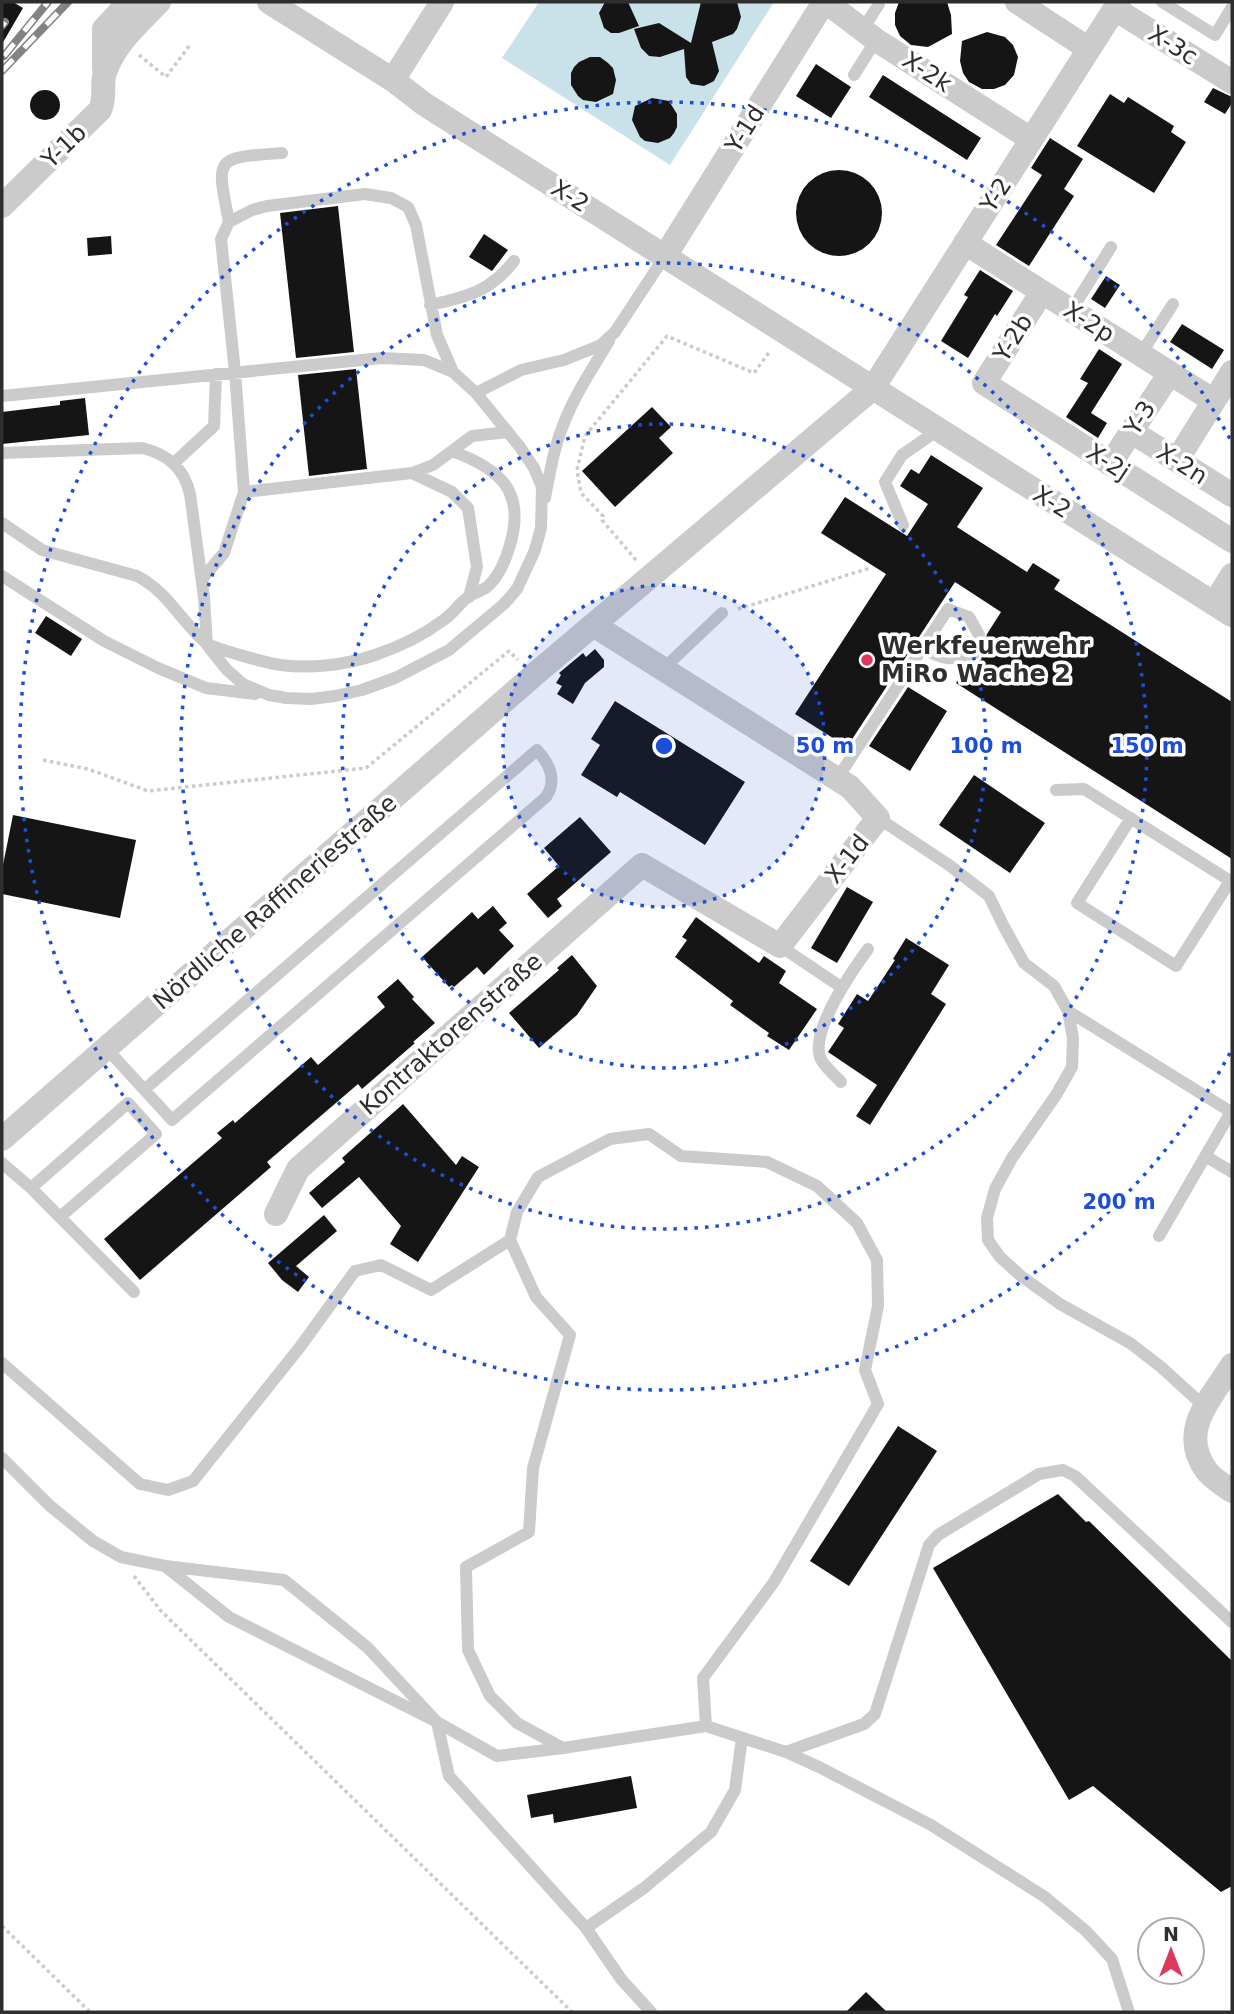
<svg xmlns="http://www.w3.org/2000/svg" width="1234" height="2014" viewBox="0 0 1234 2014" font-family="'DejaVu Sans',sans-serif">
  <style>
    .water { fill: #c9e2ea }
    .building { fill: #151515 }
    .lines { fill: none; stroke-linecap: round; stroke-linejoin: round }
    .path { stroke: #cbcbcb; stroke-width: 3.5; stroke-dasharray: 3.5 3.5; stroke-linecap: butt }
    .service { stroke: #cbcbcb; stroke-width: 12 }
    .minor { stroke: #cbcbcb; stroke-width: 24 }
    .rail-casing { stroke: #838383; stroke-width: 8 }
    .rail { stroke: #fff; stroke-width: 5; stroke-dasharray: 16; stroke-linecap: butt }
    .ring { fill: none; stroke: #1d4ed8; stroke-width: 3.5; stroke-dasharray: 3.5 7 }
    .poi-dot { fill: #de385a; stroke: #fff; stroke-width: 2.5 }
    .labels { text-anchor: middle; stroke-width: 7; stroke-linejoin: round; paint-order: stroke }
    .street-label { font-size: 24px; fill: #2e2e2e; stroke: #fff }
    .poi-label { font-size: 24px; font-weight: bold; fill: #2e2e2e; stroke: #fff; text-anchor: start }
    .centre { fill: #1d4ed8; stroke: #fff; stroke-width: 3.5 }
    .ring-label { font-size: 21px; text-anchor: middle; font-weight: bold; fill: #1d4ed8; stroke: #fff; stroke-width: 7; stroke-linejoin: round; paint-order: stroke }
  </style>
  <rect width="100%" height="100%" fill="#fff"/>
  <!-- water -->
  <path class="water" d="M539,2H774L670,165L502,58Z"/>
  <!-- building -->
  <path class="building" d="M2,2H13L23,8L2,44Z
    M605,2H628L639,26L619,33H611L604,28L599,13Z
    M701,2H737L741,17L737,29L733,34L712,42L719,71L714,81L704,86L691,84L686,77L684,49L660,57L649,56L641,48L634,29L659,23L691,43Z
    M899,2H947L951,15L952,34L928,47L911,45L900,36L895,25V13Z
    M987,32L1005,37L1013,45L1018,57L1014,75L1005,85L994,89H982L969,82L963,73L960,61L962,41Z
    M590,57H600L608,63L613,68L616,80L613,94L596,102L583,100L578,96L571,85V73L574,67L579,62Z
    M816,64L851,87L831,118L796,96Z
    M883,75L981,138L967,160L869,97Z
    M1213,88L1232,97V103L1225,114L1204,102Z
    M30 105a15 15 0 1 1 30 0a15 15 0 1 1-30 0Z
    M1110,94L1124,103L1128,97L1174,126L1171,132L1186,142L1154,193L1077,146Z
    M652,98L669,101L677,114V127L674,133L670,138L658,143L645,141L640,137L632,120L635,106Z
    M1050,138L1083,159L1064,189L1074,196L1029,266L996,245L1042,175L1031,168Z
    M796 213a43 43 0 1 1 86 0a43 43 0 1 1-86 0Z
    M338,206L354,352L296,358L280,213Z
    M484,234L508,250L492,271L469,257Z
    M111,236L112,254L88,256L87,238Z
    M980,270L1013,291L997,316L995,314L968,358L941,341L968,297L964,295Z
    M1106,276L1120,285L1105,308L1091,299Z
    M1182,324L1224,350L1212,369L1170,342Z
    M1099,349L1122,364L1091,413L1107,423L1098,438L1066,417L1088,383L1080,379Z
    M356,369L367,469L309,476L298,375Z
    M85,398L89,435L2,444V412L60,405V401Z
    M652,407L671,427L659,438L673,453L615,507L582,471Z
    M931,455L983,488L957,527L1027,572L1033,563L1060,580L1054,589L1232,702V859L956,683L968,665L981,660L987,634L1001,612L955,582L847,747L795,714L886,574L821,533L845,497L907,536L928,504L900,486L911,469L919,474Z
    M46,616L82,639L71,656L35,633Z
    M595,649L604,660V667L585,683L573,704L557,694L562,686L556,683L561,675L559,673L583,653L586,657Z
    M908,687L947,711L910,771L869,746Z
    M615,701L745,782L705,845L620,792L617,797L581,775L600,745L591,739Z
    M974,775L1045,823L1010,873L939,825Z
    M13,815L136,840L120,918L2,894V870Z
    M580,817L611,852L557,899L562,906L548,918L527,894L559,866L544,848Z
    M847,887L873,902L837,963L811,948Z
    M493,906L507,923L499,930L514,946L484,975L477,967L454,987L452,985L449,987L422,957L472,912L478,919Z
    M696,917L759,963L764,956L786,971L779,983L817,1009L789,1050L767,1036L769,1033L730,1005L733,1001L675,957L687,940L682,937Z
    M906,938L949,965L931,994L946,1004L870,1125L856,1116L877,1085L828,1052L844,1028L838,1024L857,994L868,1001L895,960L893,959Z
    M572,955L597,986L577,1015L539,1048L509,1013L559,970L557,968Z
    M398,979L414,997L412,999L435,1023L413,1042L415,1043L362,1089L358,1084L267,1162L271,1167L140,1280L104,1239L222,1138L217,1133L233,1120L235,1123L311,1057L318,1065L385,1007L377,997Z
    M403,1104L456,1165L462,1156L479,1167L418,1262L390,1244L401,1226L359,1177L322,1208L309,1193L345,1162L342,1158Z
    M324,1215L337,1231L296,1266L309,1277L298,1292L282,1280L268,1263Z
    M898,1426L937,1451L849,1586L810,1561Z
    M1058,1494L1086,1522L1089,1521L1232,1661V1886L1221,1892L1093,1786L1069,1800L933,1568Z
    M631,1776L637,1808L554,1823L553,1814L531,1818L527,1795Z
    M866,1992L887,2012H846Z"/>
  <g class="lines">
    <!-- path -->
    <path class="path" d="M139,55L166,77L190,45
      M636,560L602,520L603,516L581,493L577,470L585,436L667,336L754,373L770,351
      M738,609L870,568
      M43,760L88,769L148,791L366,768L509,651L518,660
      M134,1576L161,1611L572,2012
      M2,1926L90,2012"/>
    <!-- service -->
    <path class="service" d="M1162,2L1215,35L1232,7
      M863,29L879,4
      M854,75L876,40
      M229,222C216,156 214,158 282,153
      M430,305C467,297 491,291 514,261
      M1071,311L1111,247
      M1141,354L1173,304
      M476,393L521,370L564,360L601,345L615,332L665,256
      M2,396L382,358L424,360L453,372L476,393L520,447L534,468L542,487L541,528L535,550L517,589L504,604L449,650L395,678L362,690L335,696L311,699L286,698L269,695L243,684L227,670L207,645L204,597L190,494C184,468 168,454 142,448L2,453
      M174,463L214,426L216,374
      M412,473L452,492L468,508L477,567L469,597
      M244,492L412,473L433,465L472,436L508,432
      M545,498C550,472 554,447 564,423C575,394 593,368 609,341
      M2,523L42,550L137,576C168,592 180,620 205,642C211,648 270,664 281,665C310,669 346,665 375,655C399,647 425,634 445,619C454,612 460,603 468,597C474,593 481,591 487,587C499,577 506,559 510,545C526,491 500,469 452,451
      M903,525L885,482L902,455L938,430
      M2,576L104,641L158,668L206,688L255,694
      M202,579L224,553L244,492L235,372L221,239L229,222L252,210L267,206L365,194L391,198L408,207L416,225L437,335L453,372
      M663,669L722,613
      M837,779L948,609L969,617L979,635L974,654C954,660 941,661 923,647
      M1056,790L1084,789L1232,882
      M878,818L949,865L989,896L1003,925L1024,963L1054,986L1068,1011L1073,1038L1072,1067L1056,1095L1012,1158L995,1189L987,1218L988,1240L1000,1257L1021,1276L1060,1304L1130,1343L1161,1367L1205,1407
      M1131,818L1077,903L1176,966L1230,881
      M780,946L841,987
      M1068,1011L1231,1112
      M107,1049L172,1120L546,797C557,781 550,764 537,750L145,1089
      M841,1082C835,1075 823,1066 820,1057C811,1030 852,971 868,949
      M1207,1157L1232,1172
      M2,1163L31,1188L134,1292
      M31,1188L128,1103L156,1134L60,1217
      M1159,1236L1232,1110
      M2,1363L140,1484L168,1490L193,1481L300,1347L355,1271L381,1265L431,1290L510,1240
      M2,1458L49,1505L93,1541L121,1557L165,1566L284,1580L367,1647L437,1722L449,1776L586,1928L621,1979L651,2012
      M165,1566L229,1617L437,1722L497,1756L563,1748L706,1726L786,1752L819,1767L931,1825L1045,1897L1086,1931L1112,1959L1129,2012
      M563,1748L517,1723L490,1696L468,1650L466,1567L529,1532L533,1468L570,1335L536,1297L510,1240L517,1212L538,1177L610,1139L649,1134L681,1156L767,1162L817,1186L857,1223L877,1260L878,1306L865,1370L878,1404L774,1582L703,1678L706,1726
      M786,1752L864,1724L875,1714L929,1545L938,1535L1039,1474L1063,1470L1075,1476L1232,1622
      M586,1928L644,1888L711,1832L735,1790L742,1738"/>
    <!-- minor -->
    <path class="minor" d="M826,2L876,40L1031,139
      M1017,2L1089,49
      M1119,2L873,388L1232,615
      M1115,9L1232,82
      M104,68V29L129,2
      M393,80L442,2
      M2,206L100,110C106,98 101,84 105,72C116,42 138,24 159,2
      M965,243L1214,401
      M665,256L824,2
      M1042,292L984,383L1232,541
      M1132,432L1232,495
      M1177,460L1232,372
      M1110,464L1170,373
      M1214,604L1232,575
      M2,1139L534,675L873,388L424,104L393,80L269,2
      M276,1214L298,1169L642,865L780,946L878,818L850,787L595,626
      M1232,1365C1211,1399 1178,1430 1206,1470C1211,1478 1224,1485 1232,1491"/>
    <!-- rail casing -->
    <g class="rail-casing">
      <path id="rail" d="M2,26L5,22
        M4,56L48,2
        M2,71L68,2"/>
    </g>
    <!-- rail -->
    <use href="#rail" class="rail"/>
  </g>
  <!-- distance rings -->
  <circle cx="664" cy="746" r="161" fill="#1d4ed8" fill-opacity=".12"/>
  <g class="ring">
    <circle cx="664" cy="746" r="161"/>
    <circle cx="664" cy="746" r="322"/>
    <circle cx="664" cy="746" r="483"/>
    <path d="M1230 1053A644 644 0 1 1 1230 439"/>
  </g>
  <!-- markers -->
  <circle class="poi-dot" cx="867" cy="660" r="7"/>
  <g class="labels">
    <!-- street labels -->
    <g class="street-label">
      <text transform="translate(1173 45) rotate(32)" y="8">X-3c</text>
      <text transform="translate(927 72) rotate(33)" y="8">X-2k</text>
      <text transform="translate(745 129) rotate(-58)" y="8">Y-1d</text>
      <text transform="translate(64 146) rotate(-44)" y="8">Y-1b</text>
      <text transform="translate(996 195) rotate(-57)" y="8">Y-2</text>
      <text transform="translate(570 196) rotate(32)" y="8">X-2</text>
      <text transform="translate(1089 322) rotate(32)" y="8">X-2p</text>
      <text transform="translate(1013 338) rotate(-58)" y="8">Y-2b</text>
      <text transform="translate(1140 418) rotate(-57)" y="8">Y-3</text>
      <text transform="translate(1108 462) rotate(33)" y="8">X-2j</text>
      <text transform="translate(1182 464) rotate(32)" y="8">X-2n</text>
      <text transform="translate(1052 502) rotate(32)" y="8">X-2</text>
      <text transform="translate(847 859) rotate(-52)" y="8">X-1d</text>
      <text transform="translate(275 902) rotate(-41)" y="8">Nördliche Raffineriestraße</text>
      <text transform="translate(451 1034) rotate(-41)" y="8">Kontraktorenstraße</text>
    </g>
    <!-- poi labels -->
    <g class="poi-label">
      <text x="881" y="654">Werkfeuerwehr<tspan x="881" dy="28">MiRo Wache 2</tspan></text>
    </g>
  </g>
  <circle cx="664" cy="746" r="10" class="centre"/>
  <g class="ring-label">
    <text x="825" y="753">50 m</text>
    <text x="986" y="753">100 m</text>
    <text x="1147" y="753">150 m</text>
    <text x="1119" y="1209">200 m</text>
  </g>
  <!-- border -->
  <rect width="1234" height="2014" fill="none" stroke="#2e2e2e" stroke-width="7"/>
  <!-- north arrow -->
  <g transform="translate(1171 1951)"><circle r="33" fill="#ffffff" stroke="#ababab" stroke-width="2"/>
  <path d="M0-5L12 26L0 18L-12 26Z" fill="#de385a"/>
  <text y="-10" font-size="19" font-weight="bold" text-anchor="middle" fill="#2e2e2e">N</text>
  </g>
</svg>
